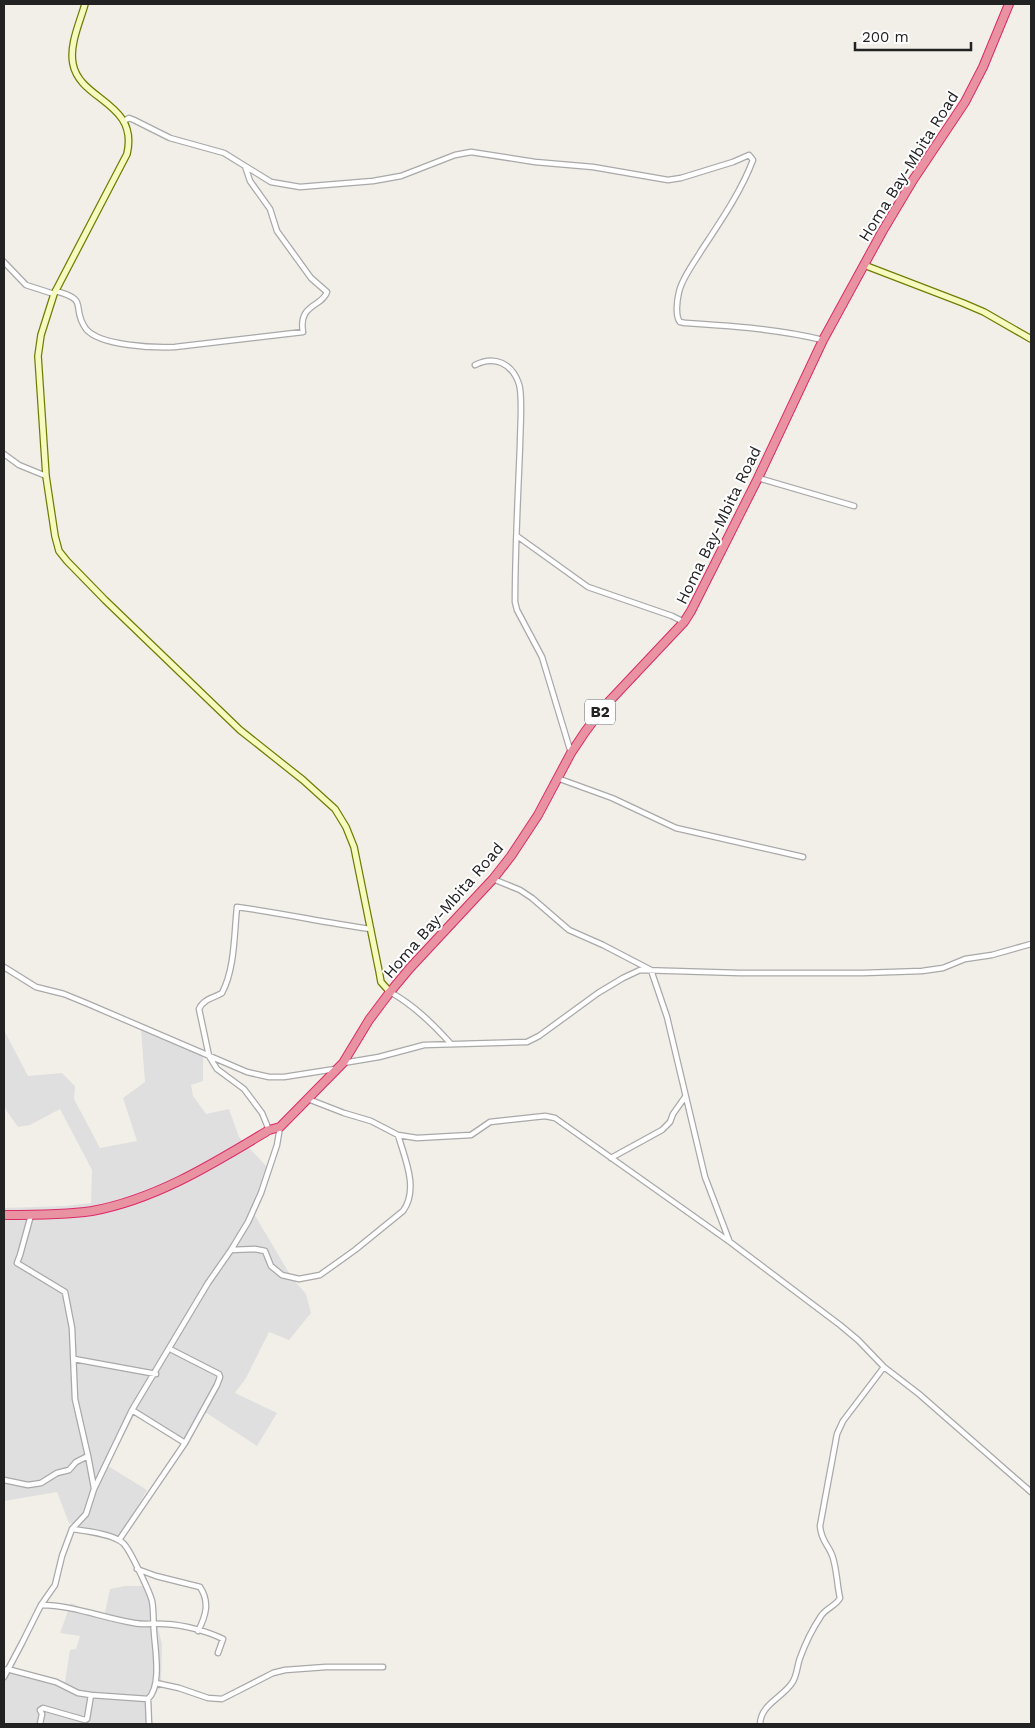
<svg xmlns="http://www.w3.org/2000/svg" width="1035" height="1728" viewBox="0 0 1035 1728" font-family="'Work Sans',sans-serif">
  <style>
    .residential { fill: #e0dfdf }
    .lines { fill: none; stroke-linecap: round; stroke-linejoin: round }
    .street-casing { stroke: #a9a9a9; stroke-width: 7 }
    .secondary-casing { stroke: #707d05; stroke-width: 8 }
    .highway-casing { stroke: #dc2a67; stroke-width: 10 }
    .street { stroke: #fff; stroke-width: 4.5 }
    .secondary { stroke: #f7fabf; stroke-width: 5.5 }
    .highway { stroke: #e892a2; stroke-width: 8 }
    .labels { text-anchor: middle; stroke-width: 4; stroke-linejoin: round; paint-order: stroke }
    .shield { fill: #fff; stroke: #646464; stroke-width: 1 }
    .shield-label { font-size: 15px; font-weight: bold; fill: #222 }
    .street-label { font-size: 16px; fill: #222; stroke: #fff }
  </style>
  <rect width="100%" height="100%" fill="#f2efe9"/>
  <!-- residential -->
  <path class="residential" d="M141,1029L203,1054V1081L191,1085L193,1096L206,1114L229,1109L239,1137L267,1167L253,1212L292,1278L306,1294L311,1313L289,1340L269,1332L246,1378L235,1393L277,1413L257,1446L202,1410L183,1441L136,1412L108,1466L147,1490L120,1537L69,1523L57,1492L4,1501V1208L65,1206L91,1203L92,1170L60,1109L30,1125L18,1127L6,1110L4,1103V1030L28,1076L62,1073L75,1086L74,1099L100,1148L137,1141L123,1098L145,1082Z
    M125,1586H147L162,1644L161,1688L145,1698L149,1724H4V1675L8,1669L65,1682L70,1650L76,1649L80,1636L60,1633L71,1603L104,1617L110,1589Z"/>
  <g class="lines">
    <!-- street casing -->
    <g class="street-casing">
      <path id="street" d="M124,121L129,118L134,120L170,138L224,153L271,182L300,187L373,181L401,176L455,155L471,152L535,162L593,167L668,180L681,178L733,162L749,155L753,160C741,192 720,222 701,251C694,263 682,278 679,292C677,300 675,316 680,322L685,323C731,326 778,329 823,340
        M4,262L26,285L54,294
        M55,291C91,300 70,307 86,329C100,346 155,348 175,347L303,332C298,304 322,307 327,292L311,278L277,231L270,209L250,181L245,166
        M475,365C494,355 512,363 519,384C523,396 520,431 520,445C518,497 515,549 515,602L517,610L542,657L571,753
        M4,454L19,465L46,476
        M758,478L854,506
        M517,536L588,587L672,616L684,622
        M557,778L612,798L676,828L803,857
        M493,879L520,890L532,898L569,930L603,945L651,970L667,1017L705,1177L729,1240
        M4,967L36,987L64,994L86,1003L247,1072L269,1077H284L335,1069
        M390,992C414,1005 433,1024 451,1044
        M343,1063L379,1057L424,1045L527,1042L539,1036L598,993L623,978L640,970L740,973H863L922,971L943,968L965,959L992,955L1031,944
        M308,1099L344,1113L371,1121L398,1135L417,1138L471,1135L490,1122L545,1116L555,1118L730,1242L840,1325L858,1340L884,1367L919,1394L1031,1492
        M269,1130L262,1113L244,1089L217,1069L209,1056L199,1009C203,999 214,998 222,993C235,968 234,935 237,907C282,913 326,923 371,929
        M611,1158L662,1130L670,1122L673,1114L685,1097
        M31,1215L20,1255L17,1263L65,1292L72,1328L75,1399L88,1456
        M231,1250L255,1249L265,1251L271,1266L282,1275L299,1279L320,1275L355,1250L403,1211C419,1189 405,1159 398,1135
        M74,1359L156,1374
        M132,1410L185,1443
        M4,1480L28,1485L41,1483L57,1473L69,1470L76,1462L88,1456L94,1488
        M119,1540L185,1443L217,1385L220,1377L219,1374L170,1349
        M137,1569L156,1576L200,1587C210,1602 206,1616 198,1631
        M41,1605C72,1605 103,1618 134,1623C144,1625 154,1623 165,1624C184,1625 207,1631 223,1639L218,1653
        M7,1669L56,1682L78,1693L91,1695L148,1699C162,1686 155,1649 154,1632C153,1622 154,1611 152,1601C150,1593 130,1549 123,1543C113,1534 86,1531 72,1529
        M4,1677L22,1643L41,1605L55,1585L62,1556L72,1529L86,1514L94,1489L132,1410L208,1283L231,1250L248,1222L261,1193L277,1145L280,1127
        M156,1683L179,1688L208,1698L222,1699L273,1673L285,1670L326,1667H383
        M148,1699L149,1724
        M40,1724L42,1714L40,1710L43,1708L85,1720L87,1719L91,1695
        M760,1724C761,1704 782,1698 792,1683C797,1676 797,1666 800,1658C805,1644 813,1628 821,1616C826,1608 836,1606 840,1598C837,1585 837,1571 833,1558C830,1546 821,1542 820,1526L837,1434L843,1421L884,1367"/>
    </g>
    <!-- secondary casing -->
    <g class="secondary-casing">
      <path id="secondary" d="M85,4C80,22 69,45 73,64C80,101 139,102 127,154L54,294L41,335L38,356L46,476L55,536L59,551L67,561L105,600L240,730L303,780L335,809L346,827L354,847L379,971L381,982L390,992
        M864,265L963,303L984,312L1031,339"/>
    </g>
    <!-- highway casing -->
    <g class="highway-casing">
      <path id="highway" d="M4,1215C31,1215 65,1215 92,1211C157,1199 214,1163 269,1130L280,1127L343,1063L369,1020L390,992L410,968L493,879L511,856L538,815L571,753L585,732L602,709L684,622L691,611L758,478L823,340L882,232L913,180L965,102L983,67L1009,4"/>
    </g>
    <!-- street -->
    <use href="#street" class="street"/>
    <!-- secondary -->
    <use href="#secondary" class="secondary"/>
    <!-- highway -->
    <use href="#highway" class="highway"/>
  </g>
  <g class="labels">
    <!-- shield labels -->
    <rect class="shield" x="585" y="699.5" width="30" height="25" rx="4"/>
    <g class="shield-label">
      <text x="600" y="717">B2</text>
    </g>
    <!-- street labels -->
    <g class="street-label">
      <text transform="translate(908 166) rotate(-58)" y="6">Homa Bay-Mbita Road</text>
      <text transform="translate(718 525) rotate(-64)" y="6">Homa Bay-Mbita Road</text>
      <text transform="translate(443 910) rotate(-49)" y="6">Homa Bay-Mbita Road</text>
    </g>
  </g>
  <!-- border -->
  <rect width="1035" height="1728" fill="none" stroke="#222222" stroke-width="10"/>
  <!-- scale -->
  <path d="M855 42v8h116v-8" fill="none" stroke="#222222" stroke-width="2.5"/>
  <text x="862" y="42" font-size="15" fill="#222222" stroke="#ffffff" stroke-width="4" paint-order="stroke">200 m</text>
</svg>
